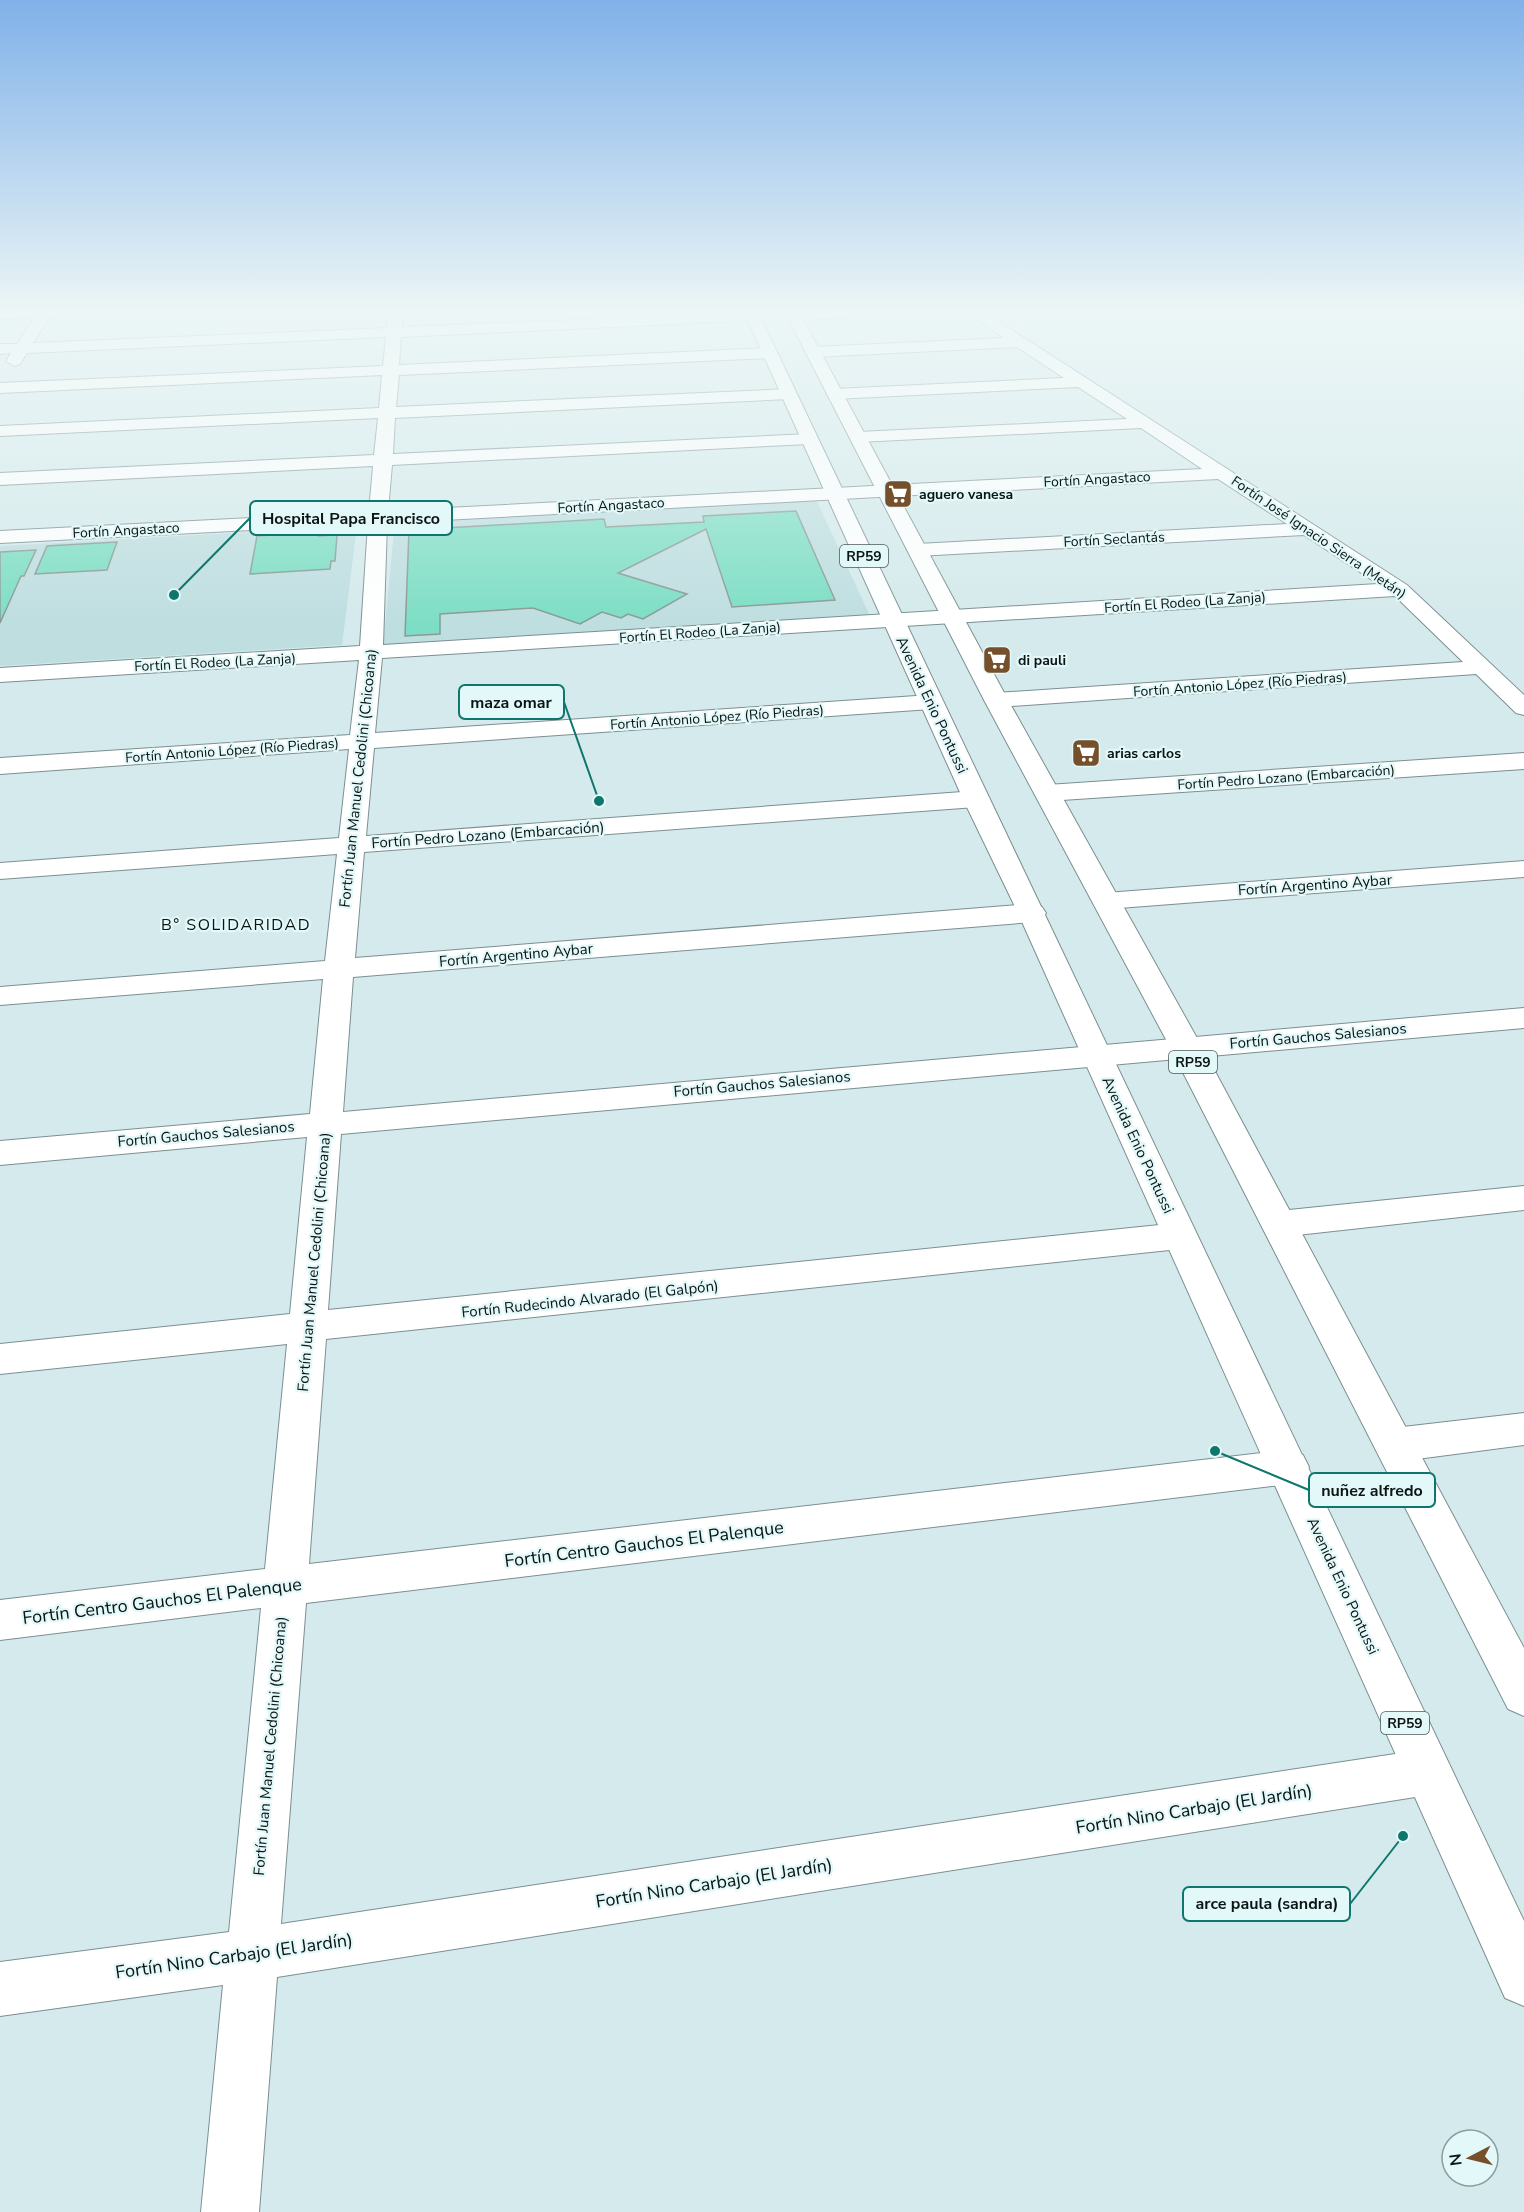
<svg xmlns="http://www.w3.org/2000/svg" width="1524" height="2212" viewBox="0 0 1524 2212" font-family="'Nunito Sans',sans-serif">
  <style>
    .built { fill: #bfdee0 }
    .building { fill: #7edec5; stroke: #889b95; stroke-width: 1.5 }
    .lines { fill: none; stroke-linecap: round; stroke-linejoin: round }
    .minor-casing { stroke: #7b8f91; stroke-width: 2 }
    .major-casing { stroke: #7b8f91; stroke-width: 2 }
    .minor { fill: #fff; fill-rule: evenodd }
    .major { fill: #fff; fill-rule: evenodd }
    .labels { text-anchor: middle; stroke-width: 4.5; stroke-linejoin: round; paint-order: stroke }
    .far-street-label { font-size: 14px; fill: #0c1414; stroke: #e2f8f9 }
    .far-poi-label { font-size: 14px; font-weight: bold; fill: #0c1414; stroke: #e2f8f9; text-anchor: start }
    .shield { fill: #e2f8f9; stroke: #4c5859; stroke-width: 1.5 }
    .shield-label { font-size: 14px; font-weight: bold; fill: #0c1414 }
    .street-label { font-size: 15px; fill: #0c1414; stroke: #e2f8f9 }
    .neighbourhood-label { font-size: 16px; letter-spacing: 1.5px; fill: #0c1414; stroke: #e2f8f9 }
    .near-street-label { font-size: 18px; fill: #0c1414; stroke: #e2f8f9 }
    .leader { fill: none; stroke: #0f766e; stroke-width: 2 }
    .callout-dot { fill: #0f766e; stroke: #e2f8f9; stroke-width: 2 }
    .callout { fill: #e2f8f9; stroke: #0f766e; stroke-width: 2 }
    .callout-label { font-size: 16px; text-anchor: middle; font-weight: bold; fill: #0c1414 }
  </style>
  <rect width="100%" height="100%" fill="#d5eaec"/>
  <!-- built -->
  <path class="built" d="M815,497L870,616L383,646L395,521Z
    M357,526L342,645L0,666V546Z"/>
  <!-- building -->
  <path class="building" d="M796,511L835,600L732,607L706,529L618,573L687,594L643,619L628,614L621,618L602,612L580,624L533,608L440,614V634L405,636L409,530L604,519L606,527L704,522L703,516Z
    M318,532V536L337,535L335,561H331L330,569L250,574L257,536Z
    M117,542L107,570L35,574L47,546Z
    M36,550L24,576H21L0,623V552Z"/>
  <g class="lines">
    <!-- minor casing -->
    <g class="minor-casing">
      <path id="minor" d="M0,312H84L77,316L49,318L33,343L387,328L389,312H403L402,327L754,313L759,314L761,317L759,320L401,337L399,365L770,348L778,353L770,358L399,375L396,407L789,389L797,394L789,399L395,418L393,454L809,434L815,435L818,439L815,443L809,444L392,465L388,511L1202,469L1141,428L859,442L853,441L850,437L853,433L859,432L1127,419L1078,387L834,399L826,394L834,389L1064,378L1017,347L813,357L805,352L813,347L1004,338L967,312H984L1407,585L1524,695V715L1516,713L1476,674L996,707L988,705L984,700L988,695L996,693L1463,662L1395,596L382,658L375,733L931,695L939,697L943,702L939,707L931,709L374,748L366,836L976,791L985,794L989,799L985,804L976,807L364,852L355,958L1032,904L1042,907L1046,913L1042,919L1032,922L353,977L343,1112L1524,1008V1028L341,1134L328,1310L1179,1223L1192,1227L1197,1236L1192,1245L1179,1249L326,1339L309,1564L1288,1450L1303,1455L1309,1467L1303,1479L1288,1484L306,1603L281,1924L1428,1749L1445,1756L1452,1772L1445,1788L1428,1795L277,1977L259,2212H201L223,1985L0,2016V1962L229,1932L261,1608L0,1640V1600L265,1569L287,1344L0,1374V1344L290,1314L307,1137L0,1165V1141L310,1114L323,979L0,1005V987L325,961L337,854L0,879V863L339,838L349,749L0,774V758L350,735L359,660L0,682V668L360,646L368,524L0,543V531L369,512L373,466L0,485V473L374,455L378,418L0,436V426L379,408L382,375L0,393V383L383,366L386,337L27,353L20,364L14,366L6,361L11,353L0,354V344H17L34,318L0,319ZM1218,479L1287,524L918,544L911,546L908,550L911,554L918,556L1304,535L1378,584L383,645L387,523Z
        M793,312H896L889,316L794,320L787,316Z
        M1524,753V769L1047,801L1038,798L1034,793L1038,788L1047,785Z
        M1524,861V877L1106,909L1096,907L1092,901L1096,895L1106,893Z
        M1524,1186V1210L1279,1237L1266,1233L1261,1224L1266,1215L1279,1211Z
        M1524,1413V1445L1394,1462L1380,1457L1374,1445L1380,1433L1394,1428Z"/>
    </g>
    <!-- major casing -->
    <g class="major-casing">
      <path id="major" d="M744,312H758L1524,1921V2006L1505,1998L1018,913L963,799Z
        M785,312H799L1008,700L1202,1047L1524,1648V1716L1508,1709L1170,1047L984,700Z"/>
    </g>
    <!-- minor -->
    <use href="#minor" class="minor"/>
    <!-- major -->
    <use href="#major" class="major"/>
  </g>
  <!-- sky -->
  <linearGradient id="sky" x2="0" y2="1"><stop stop-color="#80b1e9"/><stop offset="0.5" stop-color="#ecf6f6"/><stop offset="1" stop-color="#ecf6f6" stop-opacity="0"/></linearGradient>
  <rect width="1524" height="622" fill="url(#sky)"/>
  <!-- icons -->
  <defs>
    <g id="supermarket-square" transform="scale(1.5)"><rect x="-9" y="-9" width="18" height="18" rx="4" fill="#75502b" stroke="#e2f8f9"/><path d="M-6-5.5h2.5l.6 2H6L4.5 2H-2.5L-4.4-4H-6ZM-1.5 3.2a1.3 1.3 0 1 0 .1 0ZM3 3.2a1.3 1.3 0 1 0 .1 0Z" fill="#fff"/></g>
  </defs>
  <g fill-rule="evenodd">
    <use href="#supermarket-square" x="898" y="494"/>
    <use href="#supermarket-square" x="997" y="660"/>
    <use href="#supermarket-square" x="1086" y="753"/>
  </g>
  <g class="labels">
    <!-- far-street labels -->
    <g class="far-street-label">
      <text transform="translate(1097 479) rotate(-3)" y="5">Fortín Angastaco</text>
      <text transform="translate(611 505) rotate(-3)" y="5">Fortín Angastaco</text>
      <text transform="translate(126 530) rotate(-3)" y="5">Fortín Angastaco</text>
      <text transform="translate(1319 537) rotate(34)" y="5">Fortín José Ignacio Sierra (Metán)</text>
      <text transform="translate(1114 539) rotate(-3)" y="5">Fortín Seclantás</text>
      <text transform="translate(1185 602) rotate(-4)" y="5">Fortín El Rodeo (La Zanja)</text>
      <text transform="translate(700 632) rotate(-4)" y="5">Fortín El Rodeo (La Zanja)</text>
      <text transform="translate(215 662) rotate(-3)" y="5">Fortín El Rodeo (La Zanja)</text>
      <text transform="translate(1240 684) rotate(-4)" y="5">Fortín Antonio López (Río Piedras)</text>
      <text transform="translate(717 717) rotate(-4)" y="5">Fortín Antonio López (Río Piedras)</text>
      <text transform="translate(232 750) rotate(-4)" y="5">Fortín Antonio López (Río Piedras)</text>
      <text transform="translate(1286 777) rotate(-4)" y="5">Fortín Pedro Lozano (Embarcación)</text>
    </g>
    <!-- far-poi labels -->
    <g class="far-poi-label">
      <text x="919" y="499">aguero vanesa</text>
      <text x="1018" y="665">di pauli</text>
      <text x="1107" y="758">arias carlos</text>
    </g>
    <!-- shield labels -->
    <g class="shield">
      <rect x="840" y="545" width="48" height="22" rx="4.5"/>
      <rect x="1169" y="1051" width="48" height="22" rx="4.5"/>
      <rect x="1381" y="1712" width="48" height="22" rx="4.5"/>
    </g>
    <g class="shield-label">
      <text x="864" y="561">RP59</text>
      <text x="1193" y="1067">RP59</text>
      <text x="1405" y="1728">RP59</text>
    </g>
    <!-- street labels -->
    <g class="street-label">
      <text transform="translate(932 705) rotate(65)" y="5">Avenida Enio Pontussi</text>
      <text transform="translate(358 778) rotate(-84)" y="5">Fortín Juan Manuel Cedolini (Chicoana)</text>
      <text transform="translate(488 835) rotate(-4)" y="5">Fortín Pedro Lozano (Embarcación)</text>
      <text transform="translate(1315 885) rotate(-4)" y="5">Fortín Argentino Aybar</text>
      <text transform="translate(516 955) rotate(-5)" y="5">Fortín Argentino Aybar</text>
      <text transform="translate(1318 1036) rotate(-5)" y="5">Fortín Gauchos Salesianos</text>
      <text transform="translate(762 1084) rotate(-5)" y="5">Fortín Gauchos Salesianos</text>
      <text transform="translate(206 1134) rotate(-5)" y="5">Fortín Gauchos Salesianos</text>
      <text transform="translate(1138 1145) rotate(65)" y="5">Avenida Enio Pontussi</text>
      <text transform="translate(314 1262) rotate(-85)" y="5">Fortín Juan Manuel Cedolini (Chicoana)</text>
      <text transform="translate(590 1299) rotate(-6)" y="5">Fortín Rudecindo Alvarado (El Galpón)</text>
      <text transform="translate(1343 1586) rotate(65)" y="5">Avenida Enio Pontussi</text>
      <text transform="translate(270 1746) rotate(-85)" y="5">Fortín Juan Manuel Cedolini (Chicoana)</text>
    </g>
    <!-- neighbourhood labels -->
    <g class="neighbourhood-label">
      <text x="236" y="930">B° SOLIDARIDAD</text>
    </g>
    <!-- near-street labels -->
    <g class="near-street-label">
      <text transform="translate(644 1544) rotate(-7)" y="6">Fortín Centro Gauchos El Palenque</text>
      <text transform="translate(162 1601) rotate(-7)" y="6">Fortín Centro Gauchos El Palenque</text>
      <text transform="translate(1194 1809) rotate(-9)" y="6">Fortín Nino Carbajo (El Jardín)</text>
      <text transform="translate(714 1883) rotate(-9)" y="6">Fortín Nino Carbajo (El Jardín)</text>
      <text transform="translate(234 1956) rotate(-8)" y="6">Fortín Nino Carbajo (El Jardín)</text>
    </g>
  </g>
  <!-- callouts -->
  <path class="leader" d="M174 595L250 518M599 801L564 702M1215 1451L1309 1490M1403 1836L1350 1904"/>
  <g class="callout-dot">
    <circle cx="174" cy="595" r="6"/>
    <circle cx="599" cy="801" r="6"/>
    <circle cx="1215" cy="1451" r="6"/>
    <circle cx="1403" cy="1836" r="6"/>
  </g>
  <g class="callout">
    <rect x="250" y="501" width="202" height="34" rx="6"/>
    <rect x="459" y="685" width="105" height="34" rx="6"/>
    <rect x="1309" y="1473" width="126" height="34" rx="6"/>
    <rect x="1183" y="1887" width="167" height="34" rx="6"/>
  </g>
  <g class="callout-label">
    <text x="351" y="524">Hospital Papa Francisco</text>
    <text x="511" y="708">maza omar</text>
    <text x="1372" y="1496">nuñez alfredo</text>
    <text x="1267" y="1909">arce paula (sandra)</text>
  </g>
  <!-- north arrow -->
  <g transform="translate(1470 2158) rotate(263)"><circle r="28" fill="#e2f8f9" stroke="#8c9d9d" stroke-width="1.5"/>
  <path d="M0-4.5L10 22L0 15L-10 22Z" fill="#75502b"/>
  <text y="-9" font-size="16" font-weight="bold" text-anchor="middle" fill="#0c1414">N</text>
  </g>
</svg>
